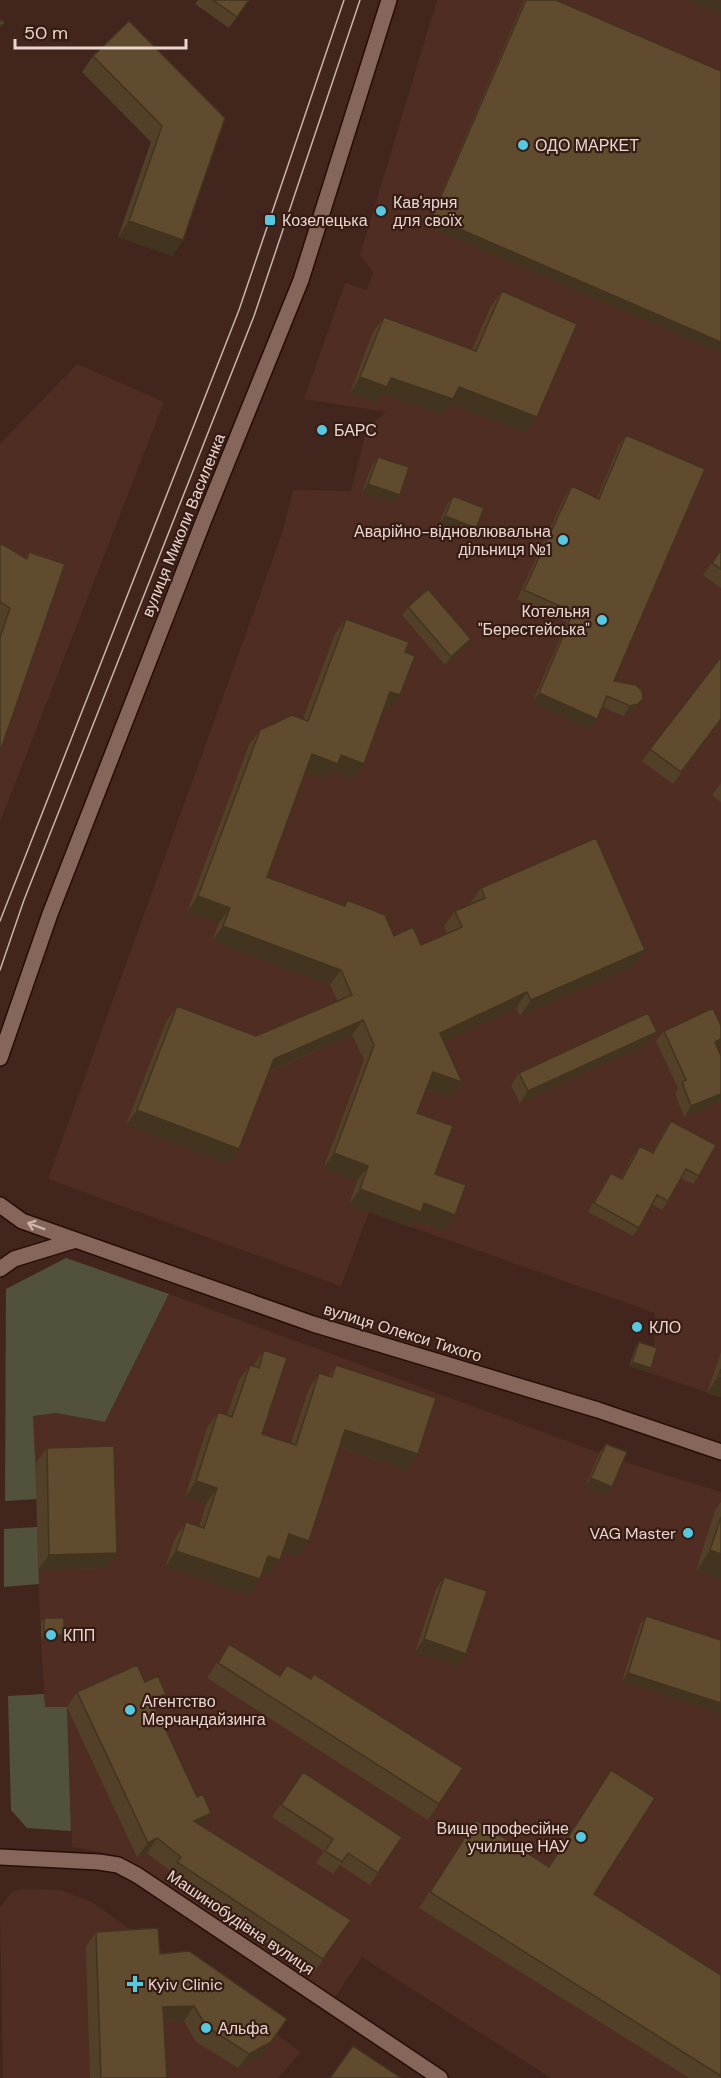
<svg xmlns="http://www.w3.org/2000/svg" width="721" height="2078" viewBox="0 0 721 2078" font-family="'DM Sans',sans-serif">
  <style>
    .built { fill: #502d22 }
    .green { fill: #52523c }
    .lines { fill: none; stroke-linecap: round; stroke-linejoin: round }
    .minor-casing { stroke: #270e06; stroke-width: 18 }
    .secondary-casing { stroke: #270e06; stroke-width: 18 }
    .minor { stroke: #86655b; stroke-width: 15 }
    .secondary { stroke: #86655b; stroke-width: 15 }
    .tram { stroke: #c8b4ad; stroke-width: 1.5 }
    .wall { fill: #534028 }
    .shaded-wall { fill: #433420 }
    .building { fill: #604b2e; stroke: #433420; stroke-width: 1.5 }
    .oneway { stroke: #cbb4ad }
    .poi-dot { fill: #56c9e1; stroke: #371c14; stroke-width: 2 }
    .labels { text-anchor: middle; stroke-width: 4.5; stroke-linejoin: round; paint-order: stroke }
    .poi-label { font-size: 16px; fill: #e9d6d0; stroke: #371c14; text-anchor: start }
    .street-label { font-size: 16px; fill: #e9d6d0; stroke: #371c14 }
  </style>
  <rect width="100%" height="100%" fill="#42261d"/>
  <!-- built -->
  <path class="built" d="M437,0H721V1397L629,1366L636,1346L654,1352L655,1313L369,1212L341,1286L48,1179L282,534L293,490L351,491L367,429L386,412L304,399L345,283L367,290L373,272L360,255Z
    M77,364L164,402L0,822V444Z
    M169,1294L621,1461L721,1492V2078H551L362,1957L332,2001L115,1855L72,1847L67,1707H45L41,1640L61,1639L60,1622H40L33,1416L56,1413L105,1422Z
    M22,1889L61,1890L92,1902L301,2052L278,2078H3L0,1907L12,1892Z"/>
  <!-- green -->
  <path class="green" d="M66,1258L169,1294L105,1422L56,1413L33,1416L37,1499L5,1501L6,1289Z
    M37,1527L39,1584L4,1587V1529Z
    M44,1694L45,1707H67L71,1831L27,1828L11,1810L8,1696Z"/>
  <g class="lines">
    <!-- minor casing -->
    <g class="minor-casing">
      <path id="minor" d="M0,1205L22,1221L313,1324L598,1410L721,1452
        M0,1269L14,1259L76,1240
        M0,1857L99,1862L118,1865L137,1875L440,2078"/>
    </g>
    <!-- secondary casing -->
    <g class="secondary-casing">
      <path id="secondary" d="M0,1058L50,914L205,517L301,280L389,0"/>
    </g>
    <!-- minor -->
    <use href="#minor" class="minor"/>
    <!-- secondary -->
    <use href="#secondary" class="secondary"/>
    <!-- tram -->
    <path class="tram" d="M0,921L239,310L344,0
      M0,970L24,900L254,316L360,0"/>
  </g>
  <!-- wall -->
  <path class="wall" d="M198,0H249L229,28L195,4Z
    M524,0H556L721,71L427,226Z
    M93,56L225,118L173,256L118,237L151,142L82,72Z
    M502,291L526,433L450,404L442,415L382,394L376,403L350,393L373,332L384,317L472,349L491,306Z
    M626,435L614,681L636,709L631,714L623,716L603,707L597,719L590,729L532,703L567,622L517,599L565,496L572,486L597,498L619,445Z
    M378,457L394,503L362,492L372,465Z
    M453,496L476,528L470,536L439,524L447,504Z
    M0,543L25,558L29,552L0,752Z
    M721,550V588L703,575Z
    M408,607L465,648L445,665L402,615Z
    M346,619L405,652L389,711L384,709L364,764L353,779L332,771L327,779L306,771L267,877L344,905L347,900L394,936L421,945L447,934L444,926L455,911L470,904L481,888L645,950L635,966L520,1016L516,1008L444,1042L451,1098L426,1089L417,1113L435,1174L455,1215L444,1231L415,1220L410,1227L349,1205L357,1181L323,1169L364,1060L352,1035L269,1072L229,1164L126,1125L166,1022L177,1006L256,1036L338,1001L330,985L212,941L219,923L187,912L249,745L260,730L303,719L335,634Z
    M721,657V720L673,784L642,761Z
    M721,783V802L712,795Z
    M721,1026V1044L718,1048L721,1102L684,1117L675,1093L678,1088L656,1041L664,1031Z
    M657,1032L648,1044L520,1103L511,1085L519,1073Z
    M671,1121L699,1176L693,1184L681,1178L668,1201L662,1210L652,1204L639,1228L633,1236L588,1212L605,1181L611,1173L621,1178L634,1154L640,1146L652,1153L665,1129Z
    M639,1342L651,1368L648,1372L629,1366L636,1346Z
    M264,1350L262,1434L291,1443L309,1388L319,1373L329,1376L336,1365L418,1454L407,1470L340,1448L298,1556L283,1551L280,1560L269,1575L262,1573L249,1595L165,1567L175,1538L186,1522L199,1527L206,1504L185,1497L207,1428L218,1412L227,1415L239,1380L250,1365L253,1366Z
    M721,1352V1397L707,1393Z
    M606,1444V1495L585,1487L600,1452Z
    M47,1448L117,1553L106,1568L38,1570L36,1463Z
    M721,1502V1579L696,1571L715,1510Z
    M444,1577L466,1654L458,1666L415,1652L436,1589Z
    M646,1616L721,1640L622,1681L640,1624Z
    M44,1618L64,1635L61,1639L41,1640V1622Z
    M229,1644L279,1676L287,1665L439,1804L428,1820L207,1678Z
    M145,1682L166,1694L156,1708L202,1826L351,1920L313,1974L167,1877L170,1871L147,1853L137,1857L67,1707L77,1692Z
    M611,1770L594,1894L721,1975V2077L720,2078H689L419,1908L465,1836L476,1820L548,1866Z
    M303,1772L402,1837L370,1885L340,1865L333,1874L316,1863L324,1851L272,1817Z
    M96,1932L160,1954L260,2057L238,2068L195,2041L184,2021L164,2022L167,2078H90L86,1947Z"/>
  <!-- shaded-wall -->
  <path class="shaded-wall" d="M686,0H721V14Z
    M432,217L721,342V353L427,226Z
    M129,221L183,240L173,256L118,237Z
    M360,377L391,378L459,387L537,417L526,433L450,404L442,415L382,394L376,403L350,393Z
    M368,484L400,495L394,503L362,492Z
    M445,516L476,528L470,536L439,524Z
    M471,639L465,648L445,665L451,657Z
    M390,692L400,695L389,711L380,707Z
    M539,693L597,719L590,729L532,703Z
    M643,699L631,714L623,716L630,706Z
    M312,754L341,755L364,764L353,779L332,771L327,779L301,770Z
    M198,896L230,908L219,923L187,912Z
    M223,926L341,970L330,985L212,941Z
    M645,950L635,966L520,1016L531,1000Z
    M527,992L516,1008L429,1049L440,1033Z
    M363,1020L352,1035L263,1074L274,1059Z
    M657,1032L648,1044L520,1103L528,1091Z
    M721,1039V1044L719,1048L708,1052L715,1042Z
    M433,1072L462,1082L451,1098L422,1087Z
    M721,1094V1102L684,1117L691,1106Z
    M137,1110L239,1149L229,1164L126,1125Z
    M334,1153L368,1166L357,1181L323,1169Z
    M360,1189L424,1203L455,1215L444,1231L415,1220L410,1227L349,1205Z
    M632,1362L651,1368L648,1372L629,1366Z
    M718,1377L721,1378V1397L707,1393Z
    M345,1430L418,1454L407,1470L335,1446Z
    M591,1478L612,1487L606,1495L585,1487Z
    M196,1481L217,1488L206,1504L185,1497Z
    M289,1534L309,1541L298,1556L278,1549Z
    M710,1550L721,1554V1579L696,1571Z
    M176,1551L260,1579L249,1595L165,1567Z
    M117,1553L106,1568L38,1570L49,1555Z
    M268,1556L280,1560L269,1575L257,1571Z
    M44,1635H64L61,1639L41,1640Z
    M424,1639L466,1654L458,1666L415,1652Z
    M628,1673L721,1703V1714L622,1681Z
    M166,1694L156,1709L152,1700Z
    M211,1813L201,1828L194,1821Z
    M157,1838L147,1853L137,1857L148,1843Z
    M194,2006L184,2021L153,2022L163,2007Z
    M277,2034L260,2057L238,2068L249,2054Z"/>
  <!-- building -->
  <path class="building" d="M213,0H249L237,17Z
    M526,0H556L721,71V342L432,217Z
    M0,19L4,23L0,27Z
    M129,21L225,118L183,240L129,221L162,126L93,56Z
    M502,291L577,324L537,417L459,387L453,399L391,378L387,387L360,377L384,317L476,351Z
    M626,435L705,469L614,681L636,685L642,691L643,699L638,704L630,706L607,696L597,719L539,693L573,612L524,590L572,486L599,499Z
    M378,457L409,467L400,495L368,484Z
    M453,496L484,508L476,528L445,516Z
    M0,543L27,559L29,552L65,564L0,752V637L10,608L0,602Z
    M721,550V569L712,563Z
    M428,589L471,639L451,657L408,607Z
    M346,619L409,642L405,652L415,656L400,695L390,692L364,764L341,755L338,764L312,754L267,877L345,906L347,900L385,915L394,936L413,927L421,945L462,927L455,911L485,898L481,888L596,838L645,950L531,1000L527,992L440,1033L462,1082L433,1072L417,1113L453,1126L435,1174L466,1185L455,1215L424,1203L421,1212L360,1189L368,1166L334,1153L374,1045L363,1020L274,1059L239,1149L137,1110L177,1006L256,1036L352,995L341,970L223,926L230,908L198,896L260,730L292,715L308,721Z
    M721,657V719L681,772L650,749Z
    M713,1008L721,1026V1039L715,1042L721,1056V1094L691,1106L682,1082L686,1080L664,1031Z
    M648,1013L657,1032L528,1091L519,1073Z
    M671,1121L716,1145L699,1176L686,1169L668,1201L657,1195L639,1228L594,1203L611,1173L622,1179L640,1146L653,1153Z
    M639,1342L657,1348L651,1368L632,1362Z
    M264,1350L287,1358L262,1434L296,1445L319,1373L332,1377L336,1365L436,1398L418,1454L345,1430L309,1541L289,1534L280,1560L268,1556L260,1579L176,1551L186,1522L204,1528L217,1488L196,1481L218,1412L232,1417L250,1365L259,1368Z
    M721,1369V1378L718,1377Z
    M606,1444L627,1452L612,1487L591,1478Z
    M114,1446L117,1553L49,1555L47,1448Z
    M721,1517V1554L710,1550Z
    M444,1577L487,1591L466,1654L424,1639Z
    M646,1616L721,1640V1703L628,1673Z
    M44,1618H64V1635H44Z
    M229,1644L280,1676L287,1665L311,1679L314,1674L463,1768L439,1804L218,1663Z
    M137,1665L145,1682L158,1676L166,1694L152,1700L197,1797L203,1794L211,1813L194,1821L351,1920L323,1959L177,1862L181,1857L157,1838L148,1843L77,1692Z
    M611,1770L655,1798L594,1894L721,1975V2076L430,1892L476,1820L549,1867Z
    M303,1772L402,1837L378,1873L348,1853L342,1862L325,1851L333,1839L281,1805Z
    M158,1928L160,1954L189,1951L287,2019L271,2042L249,2054L206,2026L194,2006L163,2007L167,2078H101L96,1932Z
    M353,2046L401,2078H330Z"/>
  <!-- one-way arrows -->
  <defs><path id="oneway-shaft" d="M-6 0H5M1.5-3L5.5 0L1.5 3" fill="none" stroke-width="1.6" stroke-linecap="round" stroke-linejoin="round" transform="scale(1.5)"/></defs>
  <use class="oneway" href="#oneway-shaft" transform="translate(36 1226) rotate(-160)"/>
  <!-- markers -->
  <g class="poi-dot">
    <circle cx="523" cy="145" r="6"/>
    <circle cx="381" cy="211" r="6"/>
    <rect x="264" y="214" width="12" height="12" rx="3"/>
    <circle cx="322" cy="430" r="6"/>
    <circle cx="563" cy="540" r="6"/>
    <circle cx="602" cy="620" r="6"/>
    <circle cx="637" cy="1327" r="6"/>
    <circle cx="688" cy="1533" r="6"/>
    <circle cx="51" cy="1635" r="6"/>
    <circle cx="130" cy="1710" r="6"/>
    <circle cx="581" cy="1837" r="6"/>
    <path d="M132 1975h6v6h6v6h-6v6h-6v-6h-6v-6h6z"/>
    <circle cx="206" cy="2028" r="6"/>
  </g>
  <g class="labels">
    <!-- poi labels -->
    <g class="poi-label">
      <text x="535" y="151">ОДО МАРКЕТ</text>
      <text x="393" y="208">Кав'ярня<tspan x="393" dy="18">для своїх</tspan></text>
      <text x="282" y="226">Козелецька</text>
      <text x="334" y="436">БАРС</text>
      <text x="551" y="537" text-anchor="end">Аварійно-відновлювальна<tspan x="551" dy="18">дільниця №1</tspan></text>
      <text x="590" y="617" text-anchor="end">Котельня<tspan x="590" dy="18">"Берестейська"</tspan></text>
      <text x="649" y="1333">КЛО</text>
      <text x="676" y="1539" text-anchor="end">VAG Master</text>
      <text x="63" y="1641">КПП</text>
      <text x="142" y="1707">Агентство<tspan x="142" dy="18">Мерчандайзинга</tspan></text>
      <text x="569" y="1834" text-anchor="end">Вище професійне<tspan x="569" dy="18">училище НАУ</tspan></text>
      <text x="148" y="1990">Kyiv Clinic</text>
      <text x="218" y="2034">Альфа</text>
    </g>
    <!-- street labels -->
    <g class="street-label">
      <text transform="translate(183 525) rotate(-68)" y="6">вулиця Миколи Василенка</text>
      <text transform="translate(403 1332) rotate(17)" y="6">вулиця Олекси Тихого</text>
      <text transform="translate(241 1922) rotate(34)" y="6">Машинобудівна вулиця</text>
    </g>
  </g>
  <!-- scale -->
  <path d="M15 39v9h171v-9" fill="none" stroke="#e9d6d0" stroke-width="3"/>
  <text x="24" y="39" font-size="18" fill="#e9d6d0" stroke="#371c14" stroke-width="4.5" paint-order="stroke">50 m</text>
</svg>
